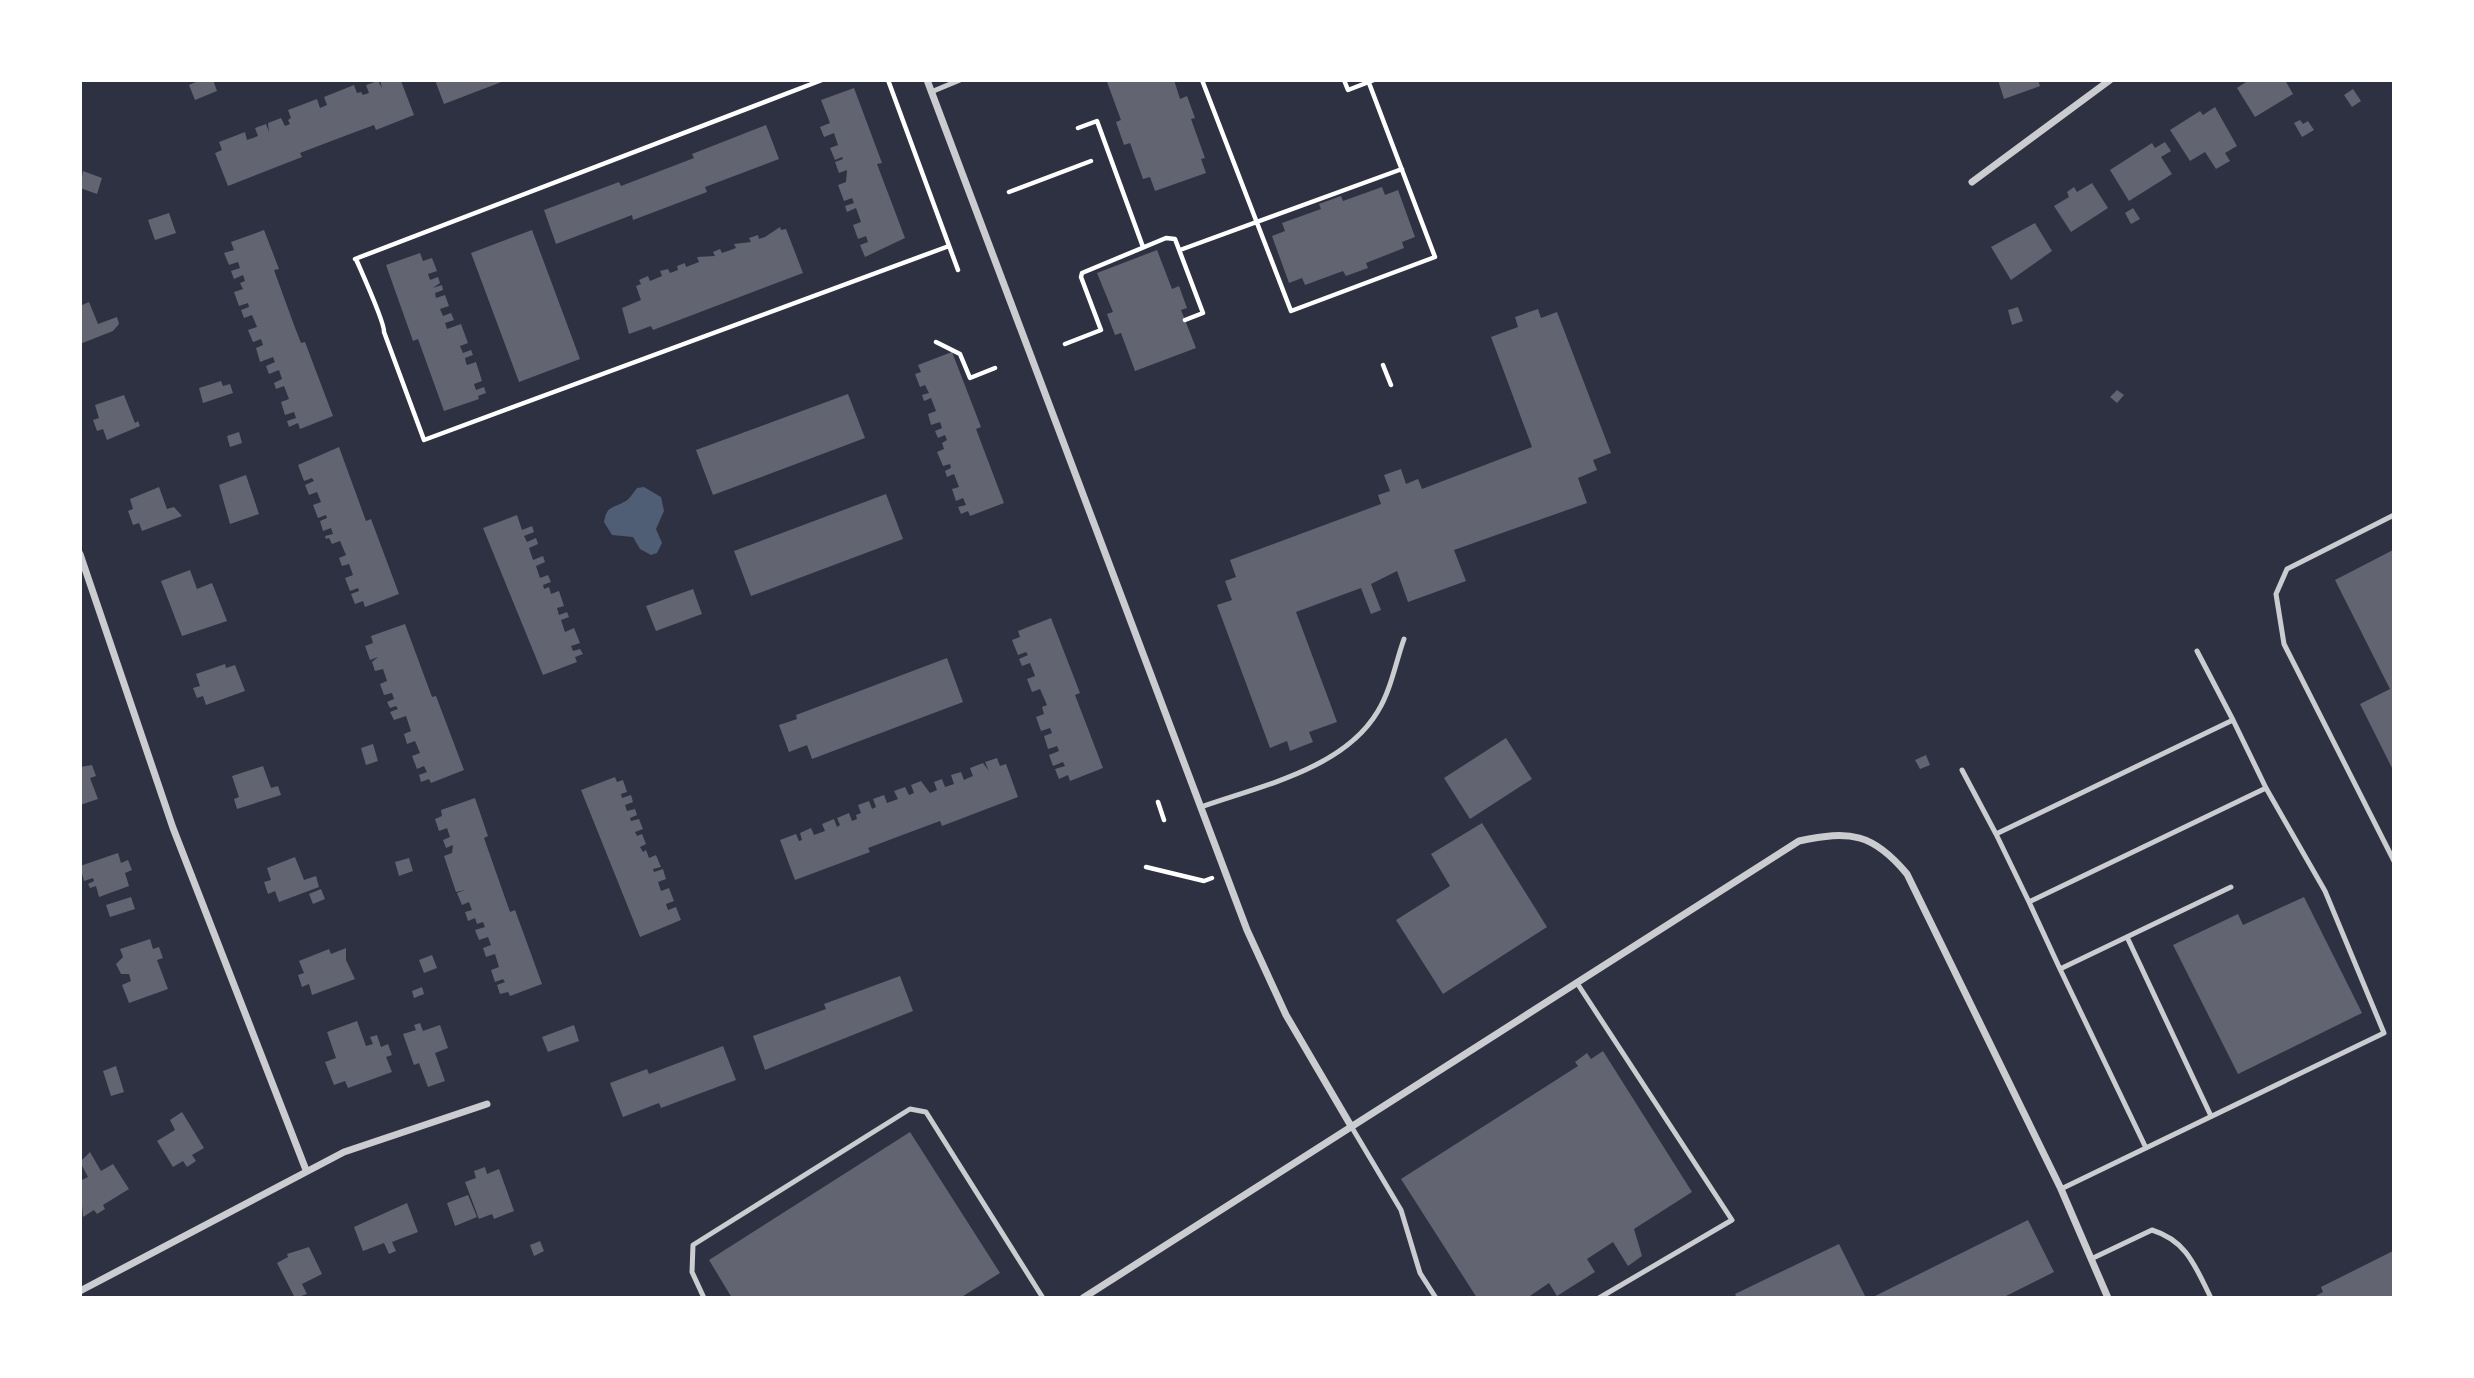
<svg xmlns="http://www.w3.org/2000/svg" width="2474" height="1378" viewBox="0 0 2474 1378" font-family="Helvetica,sans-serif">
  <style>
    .water { fill: #4f5d75 }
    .building { fill: #626471 }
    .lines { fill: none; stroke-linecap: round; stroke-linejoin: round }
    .path { stroke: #fff; stroke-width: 4.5 }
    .service { stroke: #caccd0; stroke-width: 5 }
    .minor { stroke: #caccd0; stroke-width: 7 }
  </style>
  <rect width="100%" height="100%" fill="#2d3142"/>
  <!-- water -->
  <path class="water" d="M644,487L661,497L664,511L656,529L662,543L657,553L651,555L640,549L633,537L612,535L604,522C607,506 611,509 624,502C629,500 633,493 637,488Z"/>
  <!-- building -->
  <path class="building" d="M200,80H213L217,91L195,100L189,85Z
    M380,80L401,81L414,115L376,130L374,125L334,140L300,153L302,157L228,186L215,153L222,150L219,142L245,132L247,140L253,138L258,136L255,128L266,124L269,132L268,123L281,118L285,126L290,124L288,120L291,118L288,110L317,99L320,108L327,105L324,97L354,85L357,93L361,92L363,95L369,93L366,85L378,81L382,88Z
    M435,80H504V81L444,104Z
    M1112,80H1174L1180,99L1187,96L1195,118L1191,119L1205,158L1201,159L1206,173L1155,191L1150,177L1143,179L1130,143L1124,145L1116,122L1121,120L1107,82Z
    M1998,80H2038L2040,86L2004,99Z
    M2249,80H2285L2293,94L2255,117L2237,88Z
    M854,88L882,163L877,164L905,238L865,257L860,245L868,242L866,236L858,239L853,225L861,222L856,208L847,212L845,206L854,203L852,198L844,201L838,185L846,182L847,170L839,173L835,162L843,159L842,157L835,160L830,148L838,145L834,133L824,137L820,127L830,123L821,100Z
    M2353,89L2361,101L2352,107L2344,95Z
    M2215,107L2237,146L2225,153L2230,161L2216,169L2205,152L2190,161L2170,130L2200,111L2203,115Z
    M2300,120L2303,124L2308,121L2314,130L2302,137L2294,123Z
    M766,125L779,159L705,187L707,192L633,220L632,215L556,244L544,210L619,182L621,186L694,158L692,154Z
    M2165,142L2171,151L2161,157L2172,174L2129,201L2110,170L2152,143L2155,148Z
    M83,171L102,178L97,194L80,188Z
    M2092,183L2108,208L2071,232L2054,206L2069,197L2067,192L2074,187L2077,192Z
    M1382,187L1385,195L1398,190L1415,237L1402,242L1404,248L1366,263L1368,268L1346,276L1343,271L1305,285L1302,278L1289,283L1272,236L1285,231L1282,223L1321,209L1319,204L1341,196L1343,201Z
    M2133,208L2140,219L2131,224L2125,213Z
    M169,213L176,233L155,240L148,220Z
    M2035,223L2052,251L2011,280L1991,247Z
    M780,227L781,230L786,229L803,273L653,330L651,326L629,334L622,308L641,300L636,286L641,284L639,280L648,276L650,281L662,276L660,271L668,269L670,273L678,270L677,266L685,263L686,267L699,262L697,257L715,256L713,252L720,249L722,253L728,251L736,248L734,244L751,242L749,238L758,235L759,239L765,237Z
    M264,230L279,269L274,270L294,325L301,343L305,342L333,416L300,429L298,423L289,427L287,421L296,418L294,412L285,415L281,402L289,399L284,386L276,389L274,383L282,379L279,370L269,374L266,366L275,362L273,357L260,362L256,348L263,345L261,339L253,342L248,330L257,327L252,315L244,318L241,310L249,307L248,303L239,306L234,292L243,289L240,283L245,281L243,275L234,279L231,271L240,268L238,262L229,265L224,253L234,250L231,242Z
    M532,230L580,359L519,382L471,253Z
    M1157,250L1172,289L1179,286L1187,308L1181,310L1196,348L1135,371L1121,333L1115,335L1107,314L1113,312L1097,273Z
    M420,253L423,261L432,258L437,271L428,274L430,280L438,277L440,283L433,288L442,285L443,290L435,293L436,298L445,295L449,306L440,309L443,316L451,313L454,320L445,323L447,329L461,324L468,343L460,346L463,353L471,350L473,355L465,358L466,363L467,365L476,362L482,381L474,384L476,390L484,387L486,393L478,396L479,399L444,411L418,339L413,341L386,265Z
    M89,302L98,324L117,317L119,324L113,331L80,344V306Z
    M2018,307L2023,321L2012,325L2008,310Z
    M1538,309L1541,318L1557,312L1611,453L1593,460L1597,470L1578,478L1587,503L1454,550L1466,581L1408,602L1397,571L1371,584L1381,610L1371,614L1361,588L1296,612L1337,722L1309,732L1313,742L1290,751L1287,741L1270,748L1217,605L1232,600L1225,581L1236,577L1230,560L1381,504L1378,495L1390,491L1384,475L1401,469L1406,484L1418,479L1422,489L1532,447L1491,337L1518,327L1515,317Z
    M952,352L981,427L976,429L1004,503L970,516L968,511L961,514L958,507L966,505L963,498L956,501L952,489L959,487L954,474L947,477L945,471L951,468L950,464L943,466L937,452L944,449L942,443L947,440L945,435L938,438L935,431L942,428L940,422L931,425L928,414L936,411L931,398L924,401L922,395L929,393L925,385L920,387L915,374L921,372L918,365Z
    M221,381L223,386L230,384L233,393L203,403L199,388Z
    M2117,390L2124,395L2117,403L2110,397Z
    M848,394L865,438L713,495L696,450Z
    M124,395L135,423L138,421L140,426L107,440L103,429L97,431L93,420L99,418L95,405Z
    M239,432L242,443L230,447L227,436Z
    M339,447L366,521L371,519L399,594L365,607L363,601L355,604L351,594L359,591L358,588L350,591L345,578L353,575L349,564L342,566L339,558L346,555L340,541L332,544L329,538L326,539L325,536L333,534L331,528L323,531L320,521L327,518L326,515L318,518L313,505L321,502L317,492L309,495L305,485L314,481L312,478L304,481L298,465Z
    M246,475L259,514L230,524L219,485Z
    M159,487L167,509L174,507L182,516L142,531L139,523L133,525L128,511L133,509L130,499Z
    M886,494L903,539L751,596L734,551Z
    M517,515L522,530L532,526L534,532L524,536L527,542L536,538L538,544L529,548L533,560L543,556L545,562L536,566L540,578L548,575L551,582L543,585L544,589L549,587L551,594L559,591L564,606L557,608L559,615L567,612L569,617L561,620L565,632L574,628L580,643L571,646L573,651L580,649L583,654L575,657L577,662L543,675L483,528Z
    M2393,550V770L2360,704L2390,689L2335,580Z
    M190,570L197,589L212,583L227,621L182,636L161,581Z
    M693,589L702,614L656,631L646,606Z
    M1051,618L1080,693L1075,695L1103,768L1070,781L1068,775L1059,779L1055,769L1065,766L1063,762L1053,766L1049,755L1059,751L1057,746L1048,749L1044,736L1052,733L1050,728L1041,731L1036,717L1044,714L1042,707L1047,705L1040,689L1032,692L1027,679L1035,676L1030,663L1022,666L1019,659L1028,655L1026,652L1018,655L1012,640L1020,637L1018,631Z
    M405,624L432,697L436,696L464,770L431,783L429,779L421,782L419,775L427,772L424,766L417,769L412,756L420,753L415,741L407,744L404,734L411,731L406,716L394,720L390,712L398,709L396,706L390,708L387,702L394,699L392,693L384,695L380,684L387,681L383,669L375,671L372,662L378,657L370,660L365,646L373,643L371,636Z
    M947,658L963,702L812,759L807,745L789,752L779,725L797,719L796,715Z
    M225,664L226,668L235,665L245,691L206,705L203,696L197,698L193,688L200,686L196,674Z
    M1506,738L1532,779L1470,819L1444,778Z
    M373,744L378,761L366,765L361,748Z
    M1926,755L1930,765L1920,769L1915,760Z
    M997,758L1000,766L1006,764L1018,797L942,826L940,821L905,834L868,848L870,852L795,880L780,840L796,834L799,841L802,840L800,833L811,828L814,835L825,831L822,824L834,819L837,827L840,825L837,818L849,813L852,821L857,819L856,815L861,813L858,805L869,801L872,809L876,807L873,799L884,795L887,803L898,799L894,791L905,787L909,795L914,793L911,785L921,781L930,793L937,790L934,782L942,779L945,787L954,784L951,775L961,772L964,780L968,778L973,776L970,768L983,763L989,771L985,762Z
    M92,765L96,776L90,778L98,799L80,805V767Z
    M263,766L271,788L278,786L281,795L237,809L234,799L239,797L232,776Z
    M615,777L617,782L623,780L627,792L621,794L622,798L631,795L633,802L625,805L627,811L635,809L637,815L630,818L631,821L639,819L643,829L635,832L637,836L642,834L646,844L640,847L643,852L646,850L649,858L656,855L661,867L653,869L654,872L663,869L666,879L658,882L661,891L669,888L674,901L666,904L668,910L676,907L681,920L640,937L581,790Z
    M475,798L488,836L484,838L510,912L515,910L542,984L510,996L508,992L500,994L497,985L505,982L503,979L495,982L491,970L499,967L495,954L486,957L483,948L491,945L488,937L479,940L475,930L485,927L483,922L477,924L475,918L468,921L465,912L472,910L469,902L462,905L457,893L465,890L456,892L444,856L452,853L453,845L446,848L443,840L450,837L447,828L439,831L435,819L442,816L441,810Z
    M1482,823L1547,927L1443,994L1396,920L1450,886L1431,854Z
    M118,853L121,863L128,860L132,870L125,873L129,886L99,897L96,886L90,888L88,884L94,881L93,878L84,881L80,866Z
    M295,857L304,880L316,876L319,887L279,902L275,891L268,894L264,882L271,880L267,868Z
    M409,858L413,871L399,876L395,862Z
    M321,889L325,899L313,904L309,894Z
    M131,897L135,909L110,917L106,905Z
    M2304,897L2362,1013L2238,1074L2173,945L2238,914L2243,925Z
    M150,939L153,949L159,947L163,958L157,960L168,989L129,1003L122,985L131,981L129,974H121L116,964L123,957L120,949Z
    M346,948V960L355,979L312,995L309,984L302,987L298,975L304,973L299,961L329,949L331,954Z
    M432,955L437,968L424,973L419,960Z
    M900,976L913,1011L765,1070L753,1036L826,1009L824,1004Z
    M422,987L424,994L414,998L412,991Z
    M357,1021L366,1046L373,1044L370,1037L377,1035L381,1047L388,1044L392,1055L386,1057L392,1072L348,1088L345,1081L334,1085L325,1062L336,1058L327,1032Z
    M420,1023L423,1031L440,1025L448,1048L435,1053L445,1081L428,1087L419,1063L414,1065L403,1034L416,1030L414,1025Z
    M574,1025L579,1041L548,1052L542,1037Z
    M723,1046L736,1080L661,1108L659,1103L623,1117L610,1083L647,1069L649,1074Z
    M1603,1051L1692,1192L1634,1229L1642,1256L1628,1266L1613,1242L1587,1259L1595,1272L1557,1296L1549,1283L1527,1298H1477L1401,1179L1578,1066L1575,1062L1587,1053L1591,1059Z
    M116,1066L124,1092L111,1096L103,1071Z
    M182,1112L204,1148L192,1155L196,1161L187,1167L183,1161L173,1167L157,1141L175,1130L170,1120Z
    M910,1132L1000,1273L960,1298H732L709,1260Z
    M90,1152L101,1171L113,1164L129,1189L103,1205L105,1209L97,1214L94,1210L83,1217L80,1181L88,1177L80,1162Z
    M485,1167L487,1174L499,1169L514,1211L494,1219L492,1214L479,1219L465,1182L476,1178L474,1171Z
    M468,1195L477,1217L455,1226L447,1203Z
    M407,1203L418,1232L392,1242L396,1251L389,1254L384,1243L363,1251L354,1227Z
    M2028,1220L2054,1272L2002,1298H1871Z
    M540,1241L544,1251L534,1256L530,1245Z
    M1839,1244L1866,1298H1737L1735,1294Z
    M309,1247L322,1274L302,1284L307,1294L295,1298L277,1263L288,1257L287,1254Z
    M2393,1251V1298H2312L2323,1292L2321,1287Z"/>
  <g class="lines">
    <!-- path -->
    <path class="path" d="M888,80L958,270
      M1202,80L1291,311L1435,257L1369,83
      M1344,80L1348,90L1374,80
      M1078,128L1097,121L1143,247
      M1009,192L1091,161
      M1180,250L1402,169
      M355,259L822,80
      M356,259C362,273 385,323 384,332L424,440L949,246
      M936,342L960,354L970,378L995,368
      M1065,344L1101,330L1081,277L1082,273L1166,238L1175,239L1203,313L1185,320
      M1383,365L1391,385
      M1158,802L1164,820
      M1146,867L1204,881L1212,878"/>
    <!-- service -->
    <path class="service" d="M931,92L960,80
      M2394,515L2287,569L2276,594L2284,644L2394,861
      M2197,651L2233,720
      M1962,770L1996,834
      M1201,807C1260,786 1344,769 1378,711C1391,690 1396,661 1404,639
      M2029,902L1996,834L2233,720L2266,788L2325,891L2384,1033L2061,1189
      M2127,937L2211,1116
      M2060,969L2029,902L2266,788
      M1577,983L1732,1220L1599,1298
      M1351,1126L1401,1210L1420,1273L1436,1298
      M2146,1148L2060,969L2231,887
      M2091,1259L2152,1230C2187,1241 2195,1266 2211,1298
      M704,1298L692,1272L693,1245L910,1109L926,1112L1043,1298"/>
    <!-- minor -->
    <path class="minor" d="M927,80L1247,930L1286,1015L1351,1126
      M1972,182L2110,80
      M80,554L173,828L306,1170
      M80,1291L344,1152L487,1104
      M1083,1298L1799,841C1850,830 1873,833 1907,874L2061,1189L2108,1298"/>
  </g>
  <!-- border -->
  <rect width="2474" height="1378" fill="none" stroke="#ffffff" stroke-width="164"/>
</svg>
